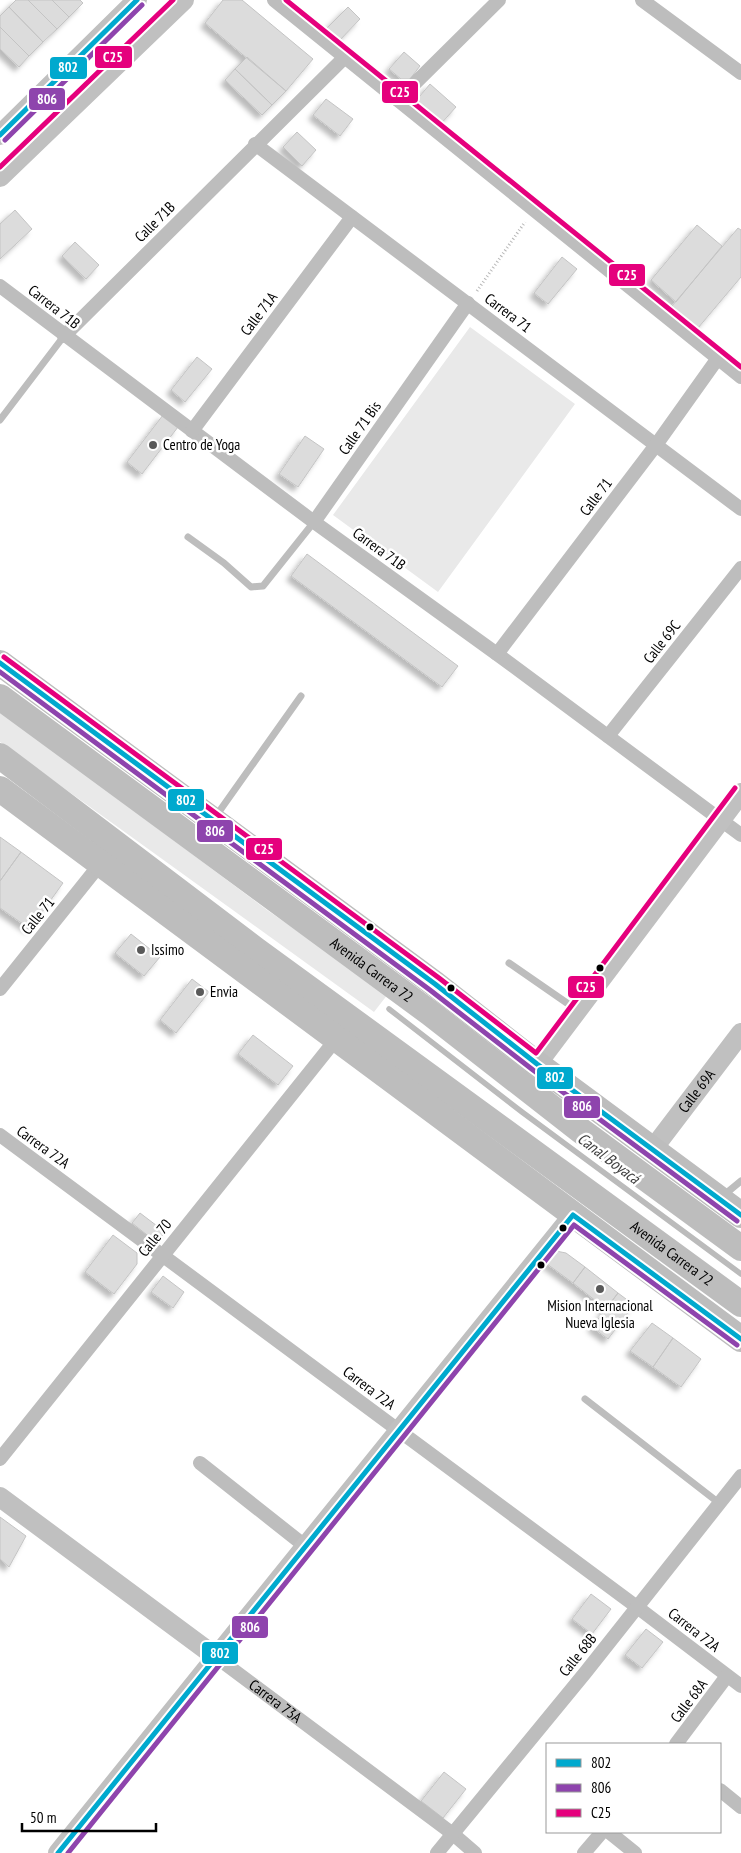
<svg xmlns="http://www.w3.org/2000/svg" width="741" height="1853" viewBox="0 0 741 1853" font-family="'PT Sans Narrow',sans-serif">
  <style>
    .green { fill: #e9e9e9 }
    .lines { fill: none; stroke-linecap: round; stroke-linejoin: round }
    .stream { stroke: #bbb; stroke-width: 5.5 }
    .building { fill: #dcdcdc; stroke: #c4c4c4; filter: url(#shadow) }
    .path { stroke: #b8b8b8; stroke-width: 3; stroke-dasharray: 1 2.5; stroke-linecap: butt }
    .lane { stroke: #bdbdbd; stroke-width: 7 }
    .street { stroke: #bdbdbd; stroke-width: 14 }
    .secondary { stroke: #c0c0c0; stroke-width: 20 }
    .highway { stroke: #bdbdbd; stroke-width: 26 }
    .bus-1-casing { stroke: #fff; stroke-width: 9 }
    .bus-2-casing { stroke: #fff; stroke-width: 9 }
    .bus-3-casing { stroke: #fff; stroke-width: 9 }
    .bus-1 { stroke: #00a9ce; stroke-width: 5 }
    .bus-2 { stroke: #8e44ad; stroke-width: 5 }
    .bus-3 { stroke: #e5007d; stroke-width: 5 }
    .poi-dot { fill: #595959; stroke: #fff; stroke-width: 2 }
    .bus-dot { fill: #000; stroke: #fff; stroke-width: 2 }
    .labels { text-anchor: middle; stroke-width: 5; stroke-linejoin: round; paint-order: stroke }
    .street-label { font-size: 15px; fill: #000; stroke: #fff }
    .poi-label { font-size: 15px; fill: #000; stroke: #fff; text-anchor: start }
    .water-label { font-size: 16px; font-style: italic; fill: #3f3f3f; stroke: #fff }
    .line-badge { stroke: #fff; stroke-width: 2 }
    .badge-label { font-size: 14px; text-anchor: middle; font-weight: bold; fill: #fff }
  </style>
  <defs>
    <filter id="shadow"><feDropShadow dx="-4.5" dy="4.5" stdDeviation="2.5" flood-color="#0004"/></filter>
  </defs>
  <rect width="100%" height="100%" fill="#fff"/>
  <!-- green -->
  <path class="green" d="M470,327L575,404L438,592L333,515Z
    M0,711L267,910L388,994L374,1012L0,742Z"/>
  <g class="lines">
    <!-- stream -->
    <path class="stream" d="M389,1009L522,1112L741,1274"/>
  </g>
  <!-- building -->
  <path class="building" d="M16,0H28L57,29L43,42L9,7Z
    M28,0H52L69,17L57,29Z
    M52,0H80L83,3L69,17Z
    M223,0H242L313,59L286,91L205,23Z
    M9,7L43,42L29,56L0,27V16Z
    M348,7L360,19L339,41L326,29Z
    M0,27L29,56L19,67L0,49Z
    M404,52L420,66L410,79H401L389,69Z
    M247,57L286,91L272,105L235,69Z
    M235,69L272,105L262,115L225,80Z
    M430,84L456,107L439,126L419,108V97Z
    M326,99L353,119L340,136L313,115Z
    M297,132L316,150L302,166L283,147Z
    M15,210L32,229L0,259V224Z
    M697,225L722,246L676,302L651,280Z
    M738,228L741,230V277L698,328L672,306Z
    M75,242L99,265L86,279L62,256Z
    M562,257L577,269L548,304L534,293Z
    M197,357L212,369L185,402L171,390Z
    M163,415L178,427L142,474L127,462Z
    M305,436L324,449L298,487L279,474Z
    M307,554L458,666L442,687L291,576Z
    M0,837L21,852L0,881Z
    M21,852L63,883L30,929L0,908V881Z
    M131,934L160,957L144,976L115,953Z
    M192,979L209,992L176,1033L160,1020Z
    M253,1035L293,1066L278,1085L238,1054Z
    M140,1213L165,1232L157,1243L132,1223Z
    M113,1235L137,1253V1264L114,1294L85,1272Z
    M556,1251L566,1253L585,1267L573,1283L547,1264Z
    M585,1267L618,1293L606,1309L573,1283Z
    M163,1276L184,1292L173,1308L151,1292Z
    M618,1293L634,1305L608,1339L592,1327Z
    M652,1323L673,1338L653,1367L630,1351Z
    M673,1338L701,1359L681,1387L653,1367Z
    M0,1517L26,1536L9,1567L0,1559Z
    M591,1594L611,1609L592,1634L572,1619Z
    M646,1629L663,1642L642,1668L625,1655Z
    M444,1772L466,1789L443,1818L421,1801Z"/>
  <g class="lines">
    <!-- path -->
    <path class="path" d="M477,291L525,222"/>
    <!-- lane -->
    <path class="lane" d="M0,420L64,336
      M188,537L224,563L251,587L263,586L314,522
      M216,816L301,696
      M509,963L577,1010
      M724,1195L741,1181
      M585,1399L719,1503"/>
    <!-- street -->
    <g class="street">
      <path d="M274,0L741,377"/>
      <path d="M642,0L741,73"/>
      <path d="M398,100L499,0"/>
      <path d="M255,144L741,509"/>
      <path d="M0,286L314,522L497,654L741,835"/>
      <path d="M64,336L345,57"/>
      <path d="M192,431L352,217"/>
      <path d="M314,522L468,303"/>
      <path d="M497,654L656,445L718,358"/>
      <path d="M608,736L741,568"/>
      <path d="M0,989L101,863"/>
      <path d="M0,1135L637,1607L741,1686"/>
      <path d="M0,1459L337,1038"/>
      <path d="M200,1463L305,1546"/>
      <path id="s1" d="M216,1657L453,1834L475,1853"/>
      <path d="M676,1744L727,1676"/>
      <path d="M720,1790L741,1807"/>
      <path d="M609,1832L635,1853"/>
      <path d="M437,1853L585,1673L741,1476"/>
      <path d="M584,1853L602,1832"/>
    </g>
    <!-- secondary -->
    <g class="secondary">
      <path d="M0,135L137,0"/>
      <path d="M0,177L184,0"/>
      <path d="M537,1064L741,793"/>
      <path id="s2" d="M652,1150L741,1033"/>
      <path d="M0,1497L216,1657"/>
      <path d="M58,1853L573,1215"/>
    </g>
    <!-- highway -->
    <g class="highway">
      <path d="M0,663L435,984L537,1064L741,1215"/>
      <path id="s3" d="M0,697L430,1013L580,1130L741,1248"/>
      <path id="s4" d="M0,756L256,950L741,1304"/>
      <path d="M0,789L741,1339"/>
    </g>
    <!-- bus-1 casing -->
    <g class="bus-1-casing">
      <path id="bus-1" d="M0,135L137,0
        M0,663L435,984L537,1064L741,1215
        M58,1853L573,1215L741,1339"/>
    </g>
    <!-- bus-2 casing -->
    <g class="bus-2-casing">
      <path id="bus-2" d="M5,140L142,5
        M0,672L430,990L533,1070L737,1221
        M68,1853L574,1225L737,1345"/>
    </g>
    <!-- bus-3 casing -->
    <g class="bus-3-casing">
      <path id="bus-3" d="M286,0L741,367
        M0,167L173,0
        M4,657L439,978L536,1053L735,788"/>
    </g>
    <!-- bus-1 -->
    <use href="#bus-1" class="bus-1"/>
    <!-- bus-2 -->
    <use href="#bus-2" class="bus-2"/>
    <!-- bus-3 -->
    <use href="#bus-3" class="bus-3"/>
  </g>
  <!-- markers -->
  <g class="poi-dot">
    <circle cx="153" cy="445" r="5"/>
    <circle cx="141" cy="950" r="5"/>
    <circle cx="200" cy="992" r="5"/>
    <circle cx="600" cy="1289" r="5"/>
  </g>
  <g class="bus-dot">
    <circle cx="370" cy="927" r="4.5"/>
    <circle cx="600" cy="968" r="4.5"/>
    <circle cx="451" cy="988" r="4.5"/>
    <circle cx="563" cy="1228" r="4.5"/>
    <circle cx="541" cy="1265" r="4.5"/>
  </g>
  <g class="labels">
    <!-- street labels -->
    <g class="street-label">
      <text transform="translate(155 222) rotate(-45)" y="5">Calle 71B</text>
      <text transform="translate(54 307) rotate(38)" y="5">Carrera 71B</text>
      <text transform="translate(508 313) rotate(37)" y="5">Carrera 71</text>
      <text transform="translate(259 314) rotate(-53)" y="5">Calle 71A</text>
      <text transform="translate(360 428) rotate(-55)" y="5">Calle 71 Bis</text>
      <text transform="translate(596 497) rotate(-53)" y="5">Calle 71</text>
      <text transform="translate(379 549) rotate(36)" y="5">Carrera 71B</text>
      <text transform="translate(662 642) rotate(-52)" y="5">Calle 69C</text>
      <text transform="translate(38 916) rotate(-51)" y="5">Calle 71</text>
      <text dy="5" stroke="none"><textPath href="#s3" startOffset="461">Avenida Carrera 72</textPath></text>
      <text dy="5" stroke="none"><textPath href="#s2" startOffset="74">Calle 69A</textPath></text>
      <text transform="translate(43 1147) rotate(36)" y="5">Carrera 72A</text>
      <text transform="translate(155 1238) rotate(-51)" y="5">Calle 70</text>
      <text dy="5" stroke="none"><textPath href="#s4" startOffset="836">Avenida Carrera 72</textPath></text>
      <text transform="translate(369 1388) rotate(37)" y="5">Carrera 72A</text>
      <text transform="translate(694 1630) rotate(38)" y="5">Carrera 72A</text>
      <text transform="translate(578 1655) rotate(-51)" y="5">Calle 68B</text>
      <text dy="5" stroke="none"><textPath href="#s1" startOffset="74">Carrera 73A</textPath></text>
      <text transform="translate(689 1701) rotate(-53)" y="5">Calle 68A</text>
    </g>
    <!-- poi labels -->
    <g class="poi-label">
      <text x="163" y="450">Centro de Yoga</text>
      <text x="151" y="955">Issimo</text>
      <text x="210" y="997">Envia</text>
      <text x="600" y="1311" text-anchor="middle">Mision Internacional<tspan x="600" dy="17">Nueva Iglesia</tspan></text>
    </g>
    <!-- water labels -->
    <g class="water-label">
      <text transform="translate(609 1158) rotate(37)" y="6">Canal Boyacá</text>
    </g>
  </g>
  <g class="line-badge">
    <rect x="94" y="45" width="39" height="24" rx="5" fill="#e5007d"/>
    <rect x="49" y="56" width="39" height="24" rx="5" fill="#00a9ce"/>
    <rect x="381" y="80" width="38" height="24" rx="5" fill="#e5007d"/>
    <rect x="28" y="87" width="38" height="24" rx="5" fill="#8e44ad"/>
    <rect x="608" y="263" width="38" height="24" rx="5" fill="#e5007d"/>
    <rect x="167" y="788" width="38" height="24" rx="5" fill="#00a9ce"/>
    <rect x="196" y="819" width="38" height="24" rx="5" fill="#8e44ad"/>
    <rect x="245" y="837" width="38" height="24" rx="5" fill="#e5007d"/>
    <rect x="567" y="975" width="38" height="24" rx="5" fill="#e5007d"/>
    <rect x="536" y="1066" width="38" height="24" rx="5" fill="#00a9ce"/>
    <rect x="563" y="1095" width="38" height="24" rx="5" fill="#8e44ad"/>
    <rect x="231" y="1615" width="38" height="24" rx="5" fill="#8e44ad"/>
    <rect x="201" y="1641" width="38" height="24" rx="5" fill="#00a9ce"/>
  </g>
  <g class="badge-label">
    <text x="113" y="62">C25</text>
    <text x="68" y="72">802</text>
    <text x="400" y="97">C25</text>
    <text x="47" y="104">806</text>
    <text x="627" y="280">C25</text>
    <text x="186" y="805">802</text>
    <text x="215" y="836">806</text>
    <text x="264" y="854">C25</text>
    <text x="586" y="992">C25</text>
    <text x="555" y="1082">802</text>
    <text x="582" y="1111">806</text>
    <text x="250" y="1632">806</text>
    <text x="220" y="1658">802</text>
  </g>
  <!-- legend -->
  <rect x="546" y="1743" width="175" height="90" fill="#ffffff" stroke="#999999"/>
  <rect x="556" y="1759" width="25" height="8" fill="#00a9ce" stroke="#999999"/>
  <text x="591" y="1768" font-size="15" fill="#000000">802</text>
  <rect x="556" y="1784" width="25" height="8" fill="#8e44ad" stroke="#999999"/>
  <text x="591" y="1793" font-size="15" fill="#000000">806</text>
  <rect x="556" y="1809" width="25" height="8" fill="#e5007d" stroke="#999999"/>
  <text x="591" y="1818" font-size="15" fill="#000000">C25</text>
  <!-- scale -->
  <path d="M22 1823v8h134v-8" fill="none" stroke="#000000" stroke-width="2.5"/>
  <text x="30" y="1823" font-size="15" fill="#000000" stroke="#ffffff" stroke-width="4" paint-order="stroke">50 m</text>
</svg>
